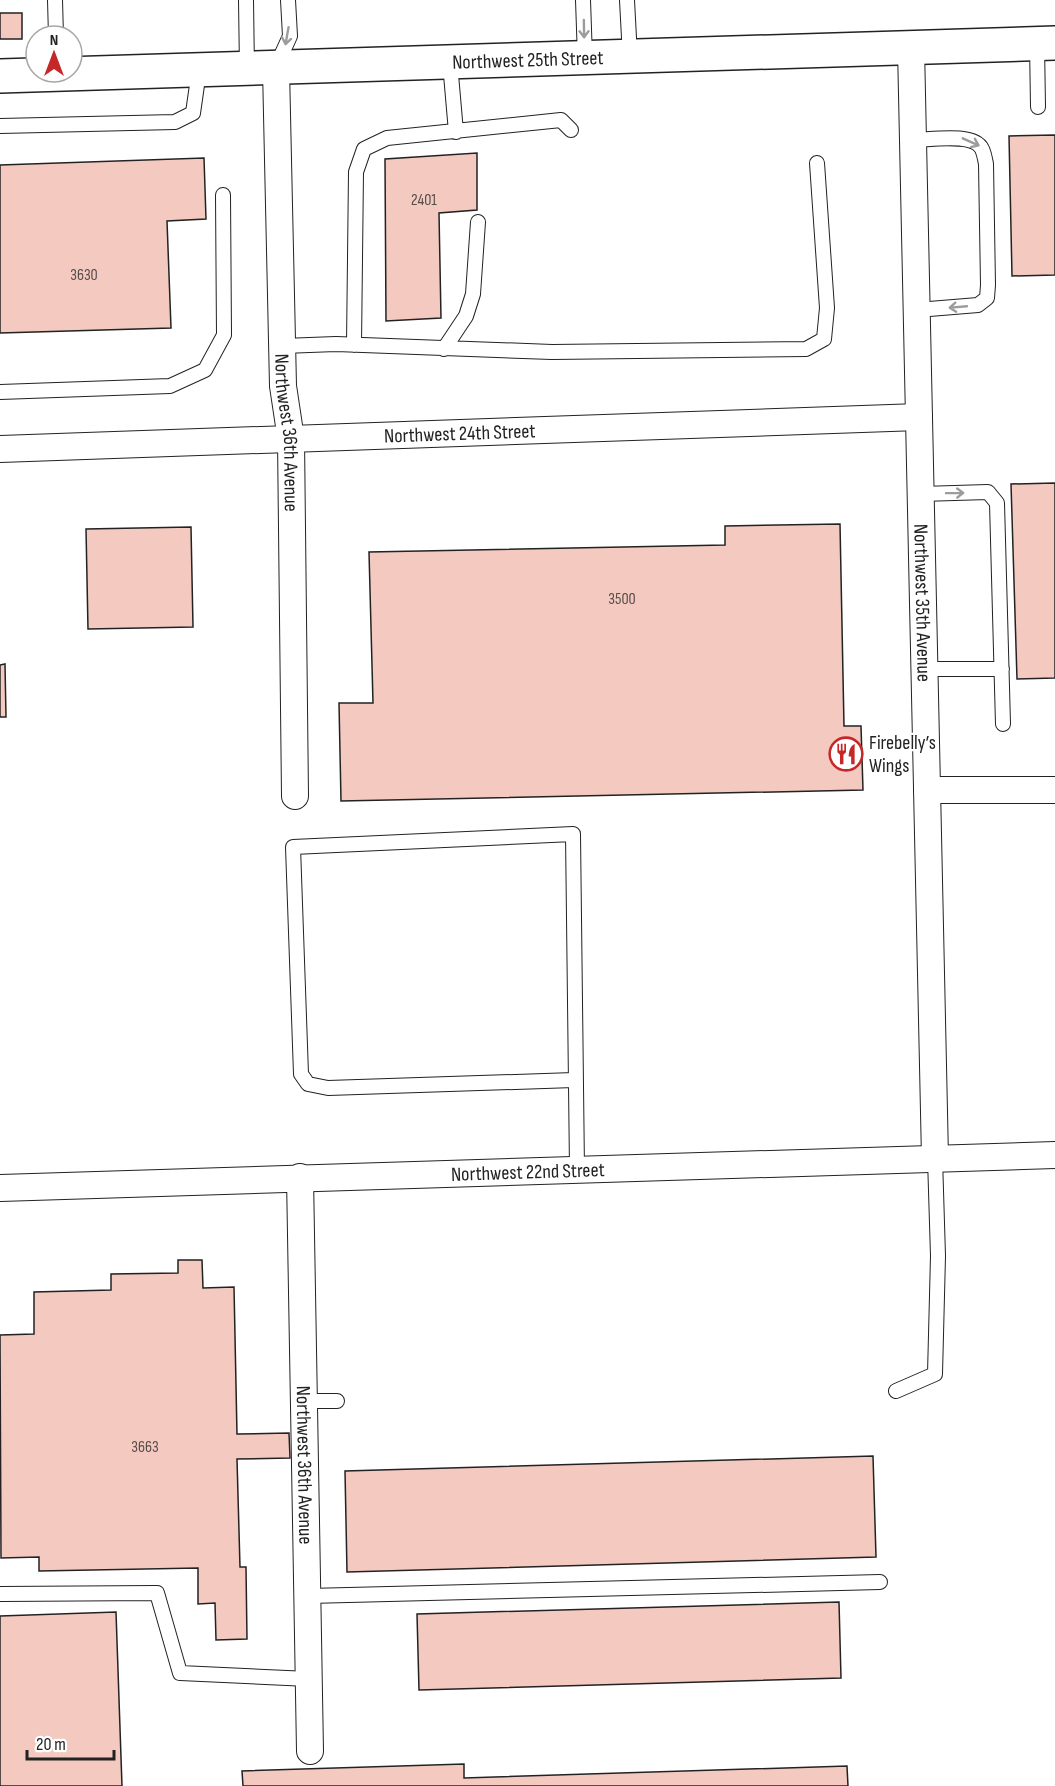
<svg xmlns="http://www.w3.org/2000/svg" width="1055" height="1786" viewBox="0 0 1055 1786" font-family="'Sofia Sans Condensed',sans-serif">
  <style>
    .building { fill: #f3c9c0; stroke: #222; stroke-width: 1.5 }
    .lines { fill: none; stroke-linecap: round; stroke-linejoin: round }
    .service-casing { stroke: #222; stroke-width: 16 }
    .minor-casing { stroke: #222; stroke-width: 28 }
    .tertiary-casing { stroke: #222; stroke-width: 36 }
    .service { stroke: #fff; stroke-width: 14 }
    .minor { stroke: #fff; stroke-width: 26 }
    .tertiary { stroke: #fff; stroke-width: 33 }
    .oneway { stroke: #9c9c9c }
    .labels { text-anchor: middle; stroke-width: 4.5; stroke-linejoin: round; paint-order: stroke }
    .number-label { font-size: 16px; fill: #564c4a }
    .street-label { font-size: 20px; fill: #222; stroke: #fff }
    .poi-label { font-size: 20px; fill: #222; stroke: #fff; text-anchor: start }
  </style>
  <rect width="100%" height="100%" fill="#fff"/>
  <!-- building -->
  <path class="building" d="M0,13H22V39H0Z
    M1055,135V275L1012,276L1009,136Z
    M477,153V210L439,213L441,318L386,321L385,159Z
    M204,158L206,219L167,221L171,328L0,333V165Z
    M1055,483V678L1017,679L1011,484Z
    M840,524L844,726H861L863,790L341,801L339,703H373L369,552L725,545V526Z
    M191,527L193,627L88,629L86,529Z
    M5,664L6,717H0V665Z
    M178,1260H202L203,1288L234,1287L237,1434L289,1433L290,1458L237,1459L240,1567H246L247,1639L216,1640L215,1603L198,1604V1568L39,1571V1557L1,1558L0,1335L34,1334V1292L111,1290V1274L178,1273Z
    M873,1456L876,1557L347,1572L345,1471Z
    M839,1602L841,1678L419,1690L417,1614Z
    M116,1612L122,1786H0V1616Z
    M464,1764V1778L847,1766L848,1786H243L242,1771Z"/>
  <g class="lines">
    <!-- service casing -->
    <g class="service-casing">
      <path id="service" d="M55,0L56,36
        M246,0L247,70
        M583,0L585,58
        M627,0L630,57
        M1037,43L1038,107
        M450,63L456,132
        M276,67L290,36L288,0
        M0,126L175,122L193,113L199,71
        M913,140C930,140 974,132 982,149C984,153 985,159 986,164L988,285L987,298L978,305L917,310
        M354,345L356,172L364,149L387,138L561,120L571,130
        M283,346L336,344L552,352L806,349L824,339L827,308L817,163
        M444,349L466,316L473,294L478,222
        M0,392L170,386L205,370L224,335L223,195
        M921,494L988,492L997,503L1003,724
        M925,669H1002
        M574,1080L328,1088L308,1084L301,1074L293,847L573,834L577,1169
        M896,1391L935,1374L938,1256L935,1158
        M304,1401H337
        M0,1594L157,1593L180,1673L309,1679
        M308,1596L880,1582"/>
    </g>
    <!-- minor casing -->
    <g class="minor-casing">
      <g id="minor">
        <path id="s1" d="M911,48L935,1158"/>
        <path id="s2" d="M276,69L283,386L291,439L295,796"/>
        <path id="s3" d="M0,449L919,417"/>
        <path d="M927,790H1055"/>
        <path id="s4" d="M300,1177L310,1751"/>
        <path id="s5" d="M0,1188L1055,1155"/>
      </g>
    </g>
    <!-- tertiary casing -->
    <g class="tertiary-casing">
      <g id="tertiary">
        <path id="s6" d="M0,76L1055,43"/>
      </g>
    </g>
    <!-- service -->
    <use href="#service" class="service"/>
    <!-- minor -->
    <use href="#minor" class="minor"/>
    <!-- tertiary -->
    <use href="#tertiary" class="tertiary"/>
  </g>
  <!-- one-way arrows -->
  <defs><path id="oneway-shaft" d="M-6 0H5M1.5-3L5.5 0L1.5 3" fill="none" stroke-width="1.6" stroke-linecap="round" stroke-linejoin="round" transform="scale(1.5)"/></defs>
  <g class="oneway">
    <use href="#oneway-shaft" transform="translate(584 29) rotate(89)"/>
    <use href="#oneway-shaft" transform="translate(287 36) rotate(100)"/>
    <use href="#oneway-shaft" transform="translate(971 142) rotate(24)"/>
    <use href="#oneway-shaft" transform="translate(958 307) rotate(175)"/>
    <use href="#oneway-shaft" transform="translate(955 493) rotate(-1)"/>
  </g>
  <!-- icons -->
  <defs>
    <g id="restaurant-ring" transform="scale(1.725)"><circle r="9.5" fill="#fff" stroke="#c62828" stroke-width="1.5"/><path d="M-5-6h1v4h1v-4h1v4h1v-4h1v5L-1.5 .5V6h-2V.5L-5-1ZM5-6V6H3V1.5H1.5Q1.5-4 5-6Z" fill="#c62828"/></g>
  </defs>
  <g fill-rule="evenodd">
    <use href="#restaurant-ring" x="846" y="754"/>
  </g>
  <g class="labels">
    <!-- number labels -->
    <g class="number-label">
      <text x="424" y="205">2401</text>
      <text x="84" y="280">3630</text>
      <text x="622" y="604">3500</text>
      <text x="145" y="1452">3663</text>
    </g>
    <!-- street labels -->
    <g class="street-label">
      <text dy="7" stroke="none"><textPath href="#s6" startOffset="528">Northwest 25th Street</textPath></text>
      <text dy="7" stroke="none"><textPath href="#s2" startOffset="364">Northwest 36th Avenue</textPath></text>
      <text dy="7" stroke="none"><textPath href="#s3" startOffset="460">Northwest 24th Street</textPath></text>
      <text dy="7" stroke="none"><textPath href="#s1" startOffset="555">Northwest 35th Avenue</textPath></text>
      <text dy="7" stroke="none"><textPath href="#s5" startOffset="528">Northwest 22nd Street</textPath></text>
      <text dy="7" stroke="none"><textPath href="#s4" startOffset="288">Northwest 36th Avenue</textPath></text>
    </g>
    <!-- poi labels -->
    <g class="poi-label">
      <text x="869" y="749">Firebelly’s<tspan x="869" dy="23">Wings</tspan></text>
    </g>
  </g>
  <!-- north arrow -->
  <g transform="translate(54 54)"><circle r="28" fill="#ffffff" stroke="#a7a7a7" stroke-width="1.5"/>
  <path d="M0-4.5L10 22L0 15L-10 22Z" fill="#c62828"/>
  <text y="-9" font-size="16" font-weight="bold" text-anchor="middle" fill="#222222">N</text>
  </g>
  <!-- scale -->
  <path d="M27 1750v9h87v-9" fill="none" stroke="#222222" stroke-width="3"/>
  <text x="36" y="1750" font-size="18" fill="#222222" stroke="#ffffff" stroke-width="4.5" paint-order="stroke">20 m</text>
</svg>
